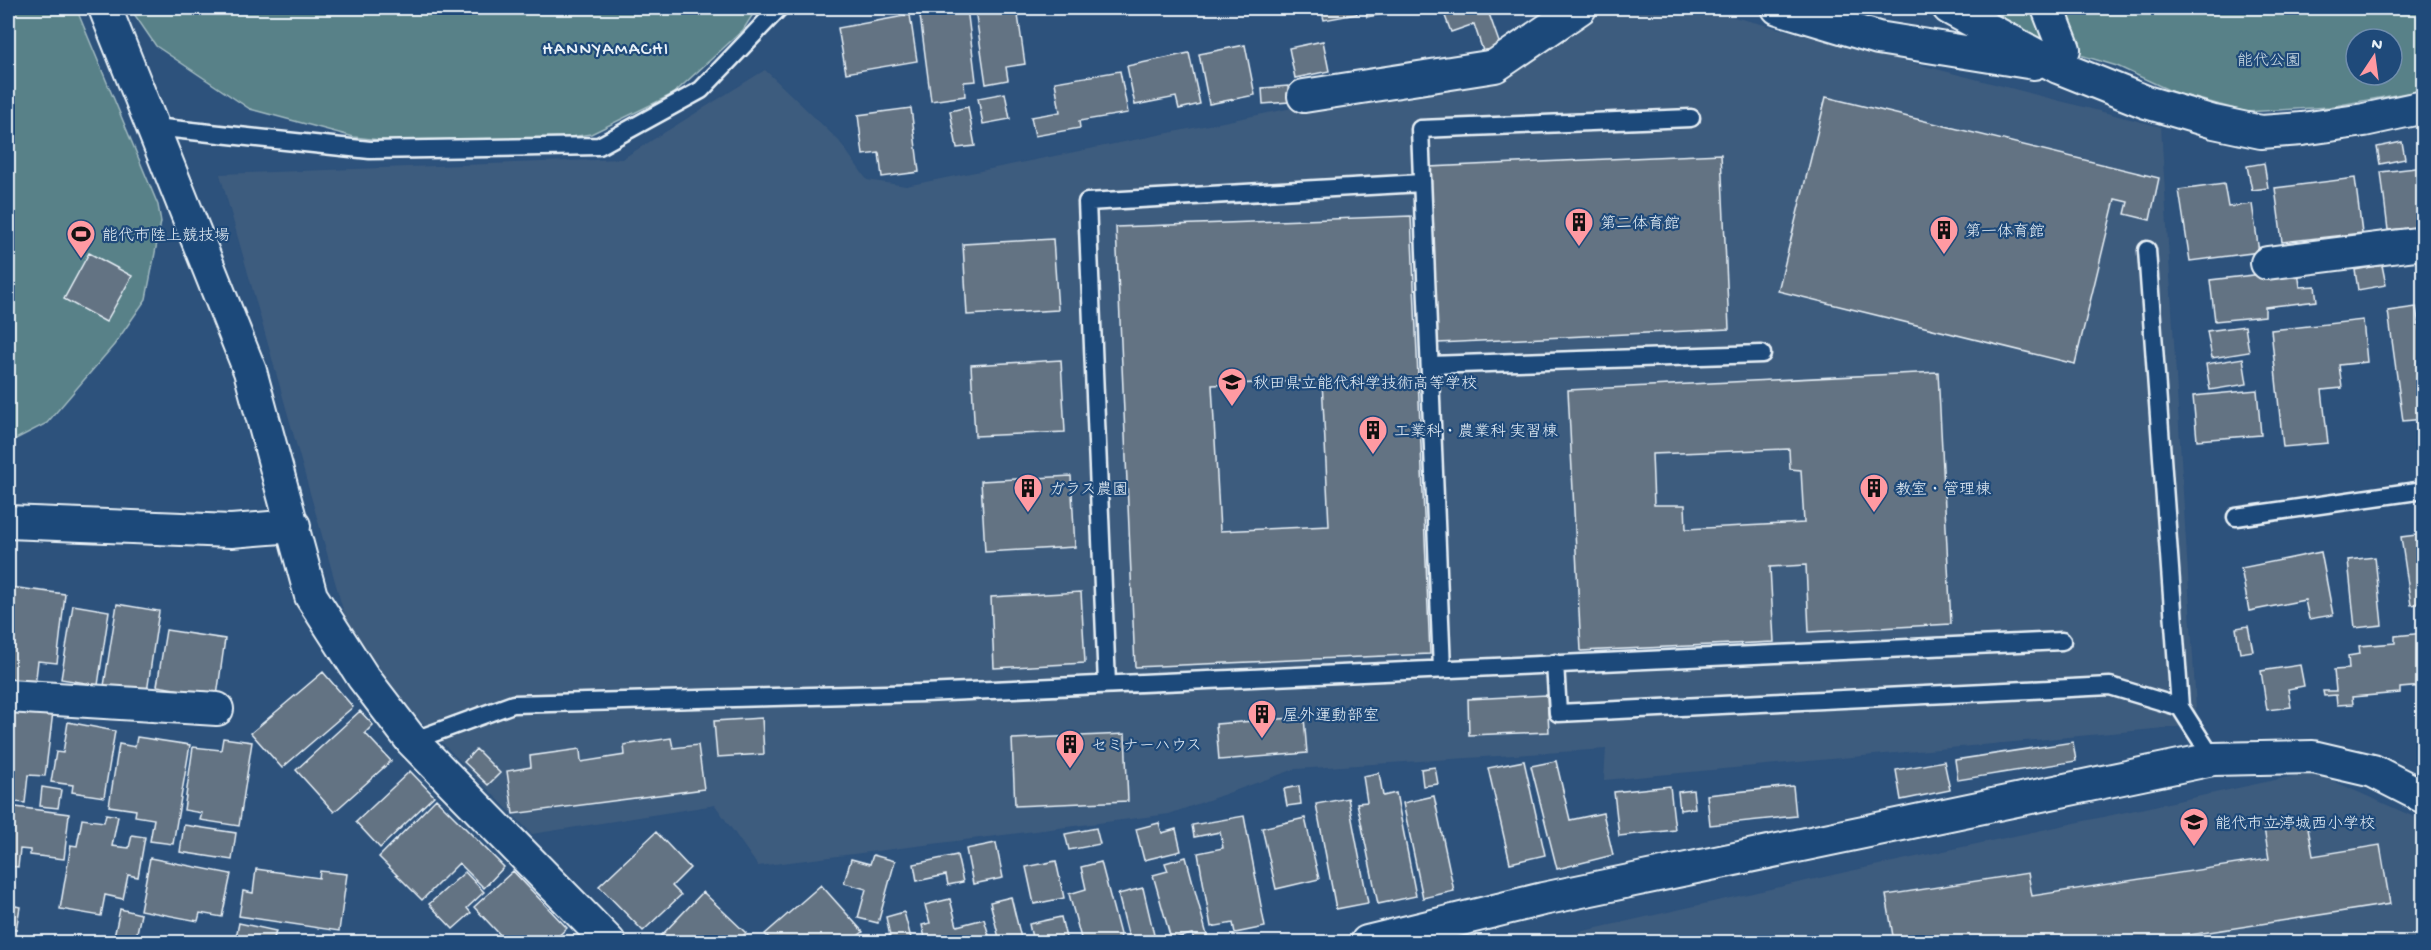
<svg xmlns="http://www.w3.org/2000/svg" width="2431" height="950" viewBox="0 0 2431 950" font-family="'Gochi Hand','Klee One',sans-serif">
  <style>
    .built { fill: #3e5c7e }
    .green { fill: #588188; stroke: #a0b9c0; stroke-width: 1.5; fill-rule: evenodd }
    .building { fill: #647383; stroke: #e8f1f8; stroke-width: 1.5; fill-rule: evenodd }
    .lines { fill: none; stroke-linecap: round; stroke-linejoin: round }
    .lane-casing { stroke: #e8f1f8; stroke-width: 21 }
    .street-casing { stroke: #e8f1f8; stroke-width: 36 }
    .lane { stroke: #1f4a7a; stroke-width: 16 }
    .street { stroke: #1f4a7a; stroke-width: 32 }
    .labels { text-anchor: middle; stroke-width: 4.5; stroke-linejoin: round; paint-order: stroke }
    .park-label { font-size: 16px; fill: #d2e0e7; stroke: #1f4a7a }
    .poi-label { font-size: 16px; fill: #e8f1f8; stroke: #1f4a7a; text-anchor: start }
    .neighbourhood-label { font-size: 18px; letter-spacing: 1.5px; fill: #e8f1f8; stroke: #1f4a7a }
  </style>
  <rect width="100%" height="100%" fill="#2d527c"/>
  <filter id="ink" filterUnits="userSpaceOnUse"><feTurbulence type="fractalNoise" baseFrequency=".0167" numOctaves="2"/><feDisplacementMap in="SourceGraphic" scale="12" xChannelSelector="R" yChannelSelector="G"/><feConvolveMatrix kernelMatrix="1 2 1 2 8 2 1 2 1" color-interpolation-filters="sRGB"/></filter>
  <g filter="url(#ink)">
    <!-- built -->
    <path class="built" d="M1603,8H1699L2161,127L2197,725L1604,780L1606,749L1295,769L1169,814L758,866L715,805L532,834L414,714L349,631L220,174L622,159L765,70L839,141L867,180L906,186L1302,106L1500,80Z
      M2313,772L2423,821V942H1535L1846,872Z"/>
    <!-- green -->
    <path class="green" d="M8,8H76L158,205L161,222L146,299L114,345L47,423L8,443Z
      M130,8H757L743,30L673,94L591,134L475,151L354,137L250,109L156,46Z
      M1977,8H2423V90L2329,107L2246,112L2173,92L2117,66L2030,40ZM2356,39H2392V75H2356Z"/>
    <!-- building -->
    <path class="building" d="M919,8H967L976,81L964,82L965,96L931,101Z
      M1017,8L1025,64L1006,67L1008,80L986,84L975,9Z
      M1321,8H1356L1357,14L1324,20Z
      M1365,8H1417L1367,17Z
      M1442,8H1487L1501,48L1484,54L1474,24L1451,32Z
      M910,15L917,61L846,73L838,28Z
      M1323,41L1329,71L1295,78L1289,48Z
      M1245,45L1255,95L1209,104L1199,54Z
      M1189,53L1200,104L1179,109L1176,97L1135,105L1127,66Z
      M1120,71L1128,113L1079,121L1080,128L1035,136L1031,117L1060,112L1055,82Z
      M1288,86L1289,102L1263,104L1262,88Z
      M1005,93L1010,119L983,124L978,98Z
      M1826,97L2159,178L2150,220L2125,214L2128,202L2115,199L2075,364L1778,291Z
      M968,107L975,146L957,148L950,111Z
      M911,108L919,172L882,177L879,153L863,155L858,115Z
      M2402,142L2405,159L2380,164L2377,147Z
      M1721,154L1729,329L1438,343L1429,167Z
      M2264,163L2268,188L2252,190L2247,166Z
      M2424,167V227L2388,230L2381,172Z
      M2355,178L2362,233L2282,242L2275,188Z
      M2224,184L2228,207L2252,204L2259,252L2190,261L2179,190Z
      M1411,216L1430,654L1135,667L1116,227ZM1322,380L1329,526L1220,531L1212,385Z
      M1053,239L1058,310L967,315L963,244Z
      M89,253L132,276L106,322L64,299Z
      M2424,254L2423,291L2417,255Z
      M2382,265L2386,285L2358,290L2355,270Z
      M2298,270L2300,287L2315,286L2317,301L2265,307V316L2215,321L2210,280Z
      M2416,307L2424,360V419L2403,421L2388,311Z
      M2363,320L2367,362L2339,365L2342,388L2322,390L2328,443L2283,447L2271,330Z
      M2245,326L2249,352L2212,358L2207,331Z
      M2243,358L2247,384L2210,390L2206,364Z
      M1061,360L1065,432L975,436L971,365Z
      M1938,372L1951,624L1809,632L1806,565L1770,567L1774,642L1581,651L1568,390ZM1789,449L1790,469L1801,470L1804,523L1686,529L1685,505H1654L1652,454Z
      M2257,390L2261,435L2197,440L2193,396Z
      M1071,476L1075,547L985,552L981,481Z
      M2424,534V603L2411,605L2401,537Z
      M2321,552L2333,615L2309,619L2305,600L2249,611L2241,568Z
      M2375,557L2382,625L2355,628L2348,560Z
      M10,587L65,594L57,663L38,661L35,686L8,683Z
      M1081,592L1085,663L994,668L991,597Z
      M117,604L159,611L147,692L104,686Z
      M73,605L109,611L98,685L61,679Z
      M2248,626L2253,651L2240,653L2236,628Z
      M166,630L225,639L217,696L157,686Z
      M2424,633V686L2400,688V693L2352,697L2353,704L2337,705L2336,695L2324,696L2323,691H2336L2334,670L2349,669L2348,656L2360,654L2359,646L2395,643V636Z
      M2300,665L2304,686L2288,689L2291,707L2267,710L2261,671Z
      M323,672L353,707L282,768L251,733Z
      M1547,695L1549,732L1469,735L1468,699Z
      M8,706L53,712L45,776L28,775L25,803L8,801V755L11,724H8Z
      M360,711L373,725L365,733L391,761L334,812L296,770Z
      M1304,717L1307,753L1219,760L1216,724Z
      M762,718L764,754L717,757L714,721Z
      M68,722L115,731L104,797L72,792L73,785L51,782L56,752L63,753Z
      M1125,734L1128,801L1015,806L1012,739Z
      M137,737L190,745L173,844L150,841L154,819L135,816L136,810L109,806L119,744L135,747Z
      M223,738L252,742L239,826L200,820L202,813L184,810L193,747L221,750Z
      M671,738L673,748L698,745L704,789L513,814L507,771L531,767L530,756L580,749L581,762L625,755L624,745Z
      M2073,742L2076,761L1958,780L1955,760Z
      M476,749L500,773L488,785L464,762Z
      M1524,761L1545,855L1510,863L1488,768Z
      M1556,761L1570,820L1603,813L1613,855L1557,869L1531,766Z
      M1944,761L1950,790L1901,800L1896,770Z
      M1435,767L1438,784L1423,786L1421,769Z
      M410,771L434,796L380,848L356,822Z
      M1379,773L1383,796L1396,793L1416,896L1378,904L1357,803L1367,802L1363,776Z
      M1299,786L1301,804L1287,806L1284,789Z
      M1670,786L1675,830L1619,836L1614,792Z
      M1793,786L1796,816L1710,825L1707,795Z
      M42,787L61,790L58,808L40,806Z
      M1693,790L1695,808L1680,810L1678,792Z
      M1434,796L1454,891L1423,898L1403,803Z
      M1348,798L1368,903L1336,909L1316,804Z
      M436,799L504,867L484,888L459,863L422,900L379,857Z
      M8,806L69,814L64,859L30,855V850L20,849L18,867L8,866Z
      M106,814L118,816L112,846L129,848L132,835L145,837L138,877L128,875L123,899L105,895L101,916L60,909L71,845L77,846L82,819L104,822Z
      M1244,816L1265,927L1235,933L1233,923L1211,927L1198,853L1223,848L1220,832L1194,837L1192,825Z
      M1305,818L1319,879L1276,889L1262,828Z
      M2307,822L2313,856L2380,845L2390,904L2144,942H1894L1886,895L2028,873L2032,896L2269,859L2264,828Z
      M1159,823L1162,833L1176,829L1181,851L1144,860L1136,829Z
      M184,825L236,833L232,860L180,852Z
      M1096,828L1100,844L1069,850L1065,834Z
      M656,832L690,868L672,886L681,895L643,931L599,886Z
      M996,843L1003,878L973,884L966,849Z
      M873,855L895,861L878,923L858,918L866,889L844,883L851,859L870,864Z
      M957,855L963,882L948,885L946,875L917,881L914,864Z
      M1186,857L1208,939L1195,942L1192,934L1171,939L1153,875L1168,871L1165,863Z
      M150,858L231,874L222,917L200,913L198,921L140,910Z
      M1056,861L1064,898L1034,904L1026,867Z
      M1101,862L1122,942H1082L1069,894L1086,889L1081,867Z
      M256,869L319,878L320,871L347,874L339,931L239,916L243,891L253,893Z
      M513,871L567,928L552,942L541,940L538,942H507L474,907Z
      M465,872L484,892L467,908L471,913L453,929L429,904Z
      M821,885L863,932L850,942H773L765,934Z
      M1143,888L1155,939L1130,942L1118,894Z
      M703,892L746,933L737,942H717L713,939L709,942H662L658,939Z
      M1011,897L1021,938L1000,942L990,902Z
      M950,899L957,926L984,919L991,942H926L922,925L930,923L925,905Z
      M8,904L20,907L16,930L8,928Z
      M120,909L141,914L135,942H113Z
      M904,912L912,942H881L880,939L890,936L886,917Z
      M1061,917L1067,942H1030H1033L1029,924Z
      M239,923L276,931L273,942H235Z"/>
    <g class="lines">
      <!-- lane casing -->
      <g class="lane-casing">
        <path id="lane" d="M154,127L370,150L599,146L701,90L779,8
          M2147,250L2180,707
          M1430,365L1762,354
          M2236,517L2424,490
          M1555,663L1558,713L2110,686L2180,707L2213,759
          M1442,669L1420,129L1691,118
          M1107,684L1087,202L1422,183
          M412,741L513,704L924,693L2062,641"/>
      </g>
      <!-- street casing -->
      <g class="street-casing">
        <path id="street" d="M105,8L250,371L311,596L363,677L412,741L609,942
          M1778,8L1878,38L2034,63
          M1949,8L2058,67L2146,102L2214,122L2261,132L2302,129L2364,120L2424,107
          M2048,8L2064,49L2058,67
          M1304,96L1495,66L1580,8
          M2267,263L2424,243
          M8,522L231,531L294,526
          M8,696L217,709
          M1367,942L1543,899L2213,759L2313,757L2373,771L2424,797"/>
      </g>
      <!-- lane -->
      <use href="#lane" class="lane"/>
      <!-- street -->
      <use href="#street" class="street"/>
    </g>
  </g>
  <!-- icons -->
  <defs>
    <g id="building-pin" transform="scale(1.5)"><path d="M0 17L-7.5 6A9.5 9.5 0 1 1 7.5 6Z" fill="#ff9aa2" stroke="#1f4a7a"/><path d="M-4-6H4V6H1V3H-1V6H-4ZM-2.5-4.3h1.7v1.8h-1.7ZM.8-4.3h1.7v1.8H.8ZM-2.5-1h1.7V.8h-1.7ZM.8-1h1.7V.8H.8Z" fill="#111"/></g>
    <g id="stadium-pin" transform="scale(1.5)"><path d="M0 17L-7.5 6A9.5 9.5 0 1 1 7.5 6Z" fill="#ff9aa2" stroke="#1f4a7a"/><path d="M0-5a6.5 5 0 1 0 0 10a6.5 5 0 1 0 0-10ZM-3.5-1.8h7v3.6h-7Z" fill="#111"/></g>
    <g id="school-pin" transform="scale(1.5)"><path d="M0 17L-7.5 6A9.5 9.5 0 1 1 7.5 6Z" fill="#ff9aa2" stroke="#1f4a7a"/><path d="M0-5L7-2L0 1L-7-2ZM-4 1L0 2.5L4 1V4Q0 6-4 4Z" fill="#111"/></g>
  </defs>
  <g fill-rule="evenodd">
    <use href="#building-pin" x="1579" y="222"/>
    <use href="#building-pin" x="1944" y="230"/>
    <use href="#stadium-pin" x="81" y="234"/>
    <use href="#school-pin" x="1232" y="382"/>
    <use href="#building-pin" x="1373" y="430"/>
    <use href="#building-pin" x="1028" y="488"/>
    <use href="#building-pin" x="1874" y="488"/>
    <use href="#building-pin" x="1262" y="714"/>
    <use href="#building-pin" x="1070" y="744"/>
    <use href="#school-pin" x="2194" y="822"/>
  </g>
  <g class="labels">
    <!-- park labels -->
    <g class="park-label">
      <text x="2269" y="65">能代公園</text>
    </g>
    <!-- poi labels -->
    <g class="poi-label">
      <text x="1600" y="228">第二体育館</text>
      <text x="1965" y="236">第一体育館</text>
      <text x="102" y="240">能代市陸上競技場</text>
      <text x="1253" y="388">秋田県立能代科学技術高等学校</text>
      <text x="1394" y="436">工業科・農業科 実習棟</text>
      <text x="1049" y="494">ガラス農園</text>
      <text x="1895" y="494">教室・管理棟</text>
      <text x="1283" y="720">屋外運動部室</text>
      <text x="1091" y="750">セミナーハウス</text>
      <text x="2215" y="828">能代市立渟城西小学校</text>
    </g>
    <!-- neighbourhood labels -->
    <g class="neighbourhood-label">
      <text x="606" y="54">HANNYAMACHI</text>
    </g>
  </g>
  <!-- margin -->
  <rect width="2431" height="950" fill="none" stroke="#1f4a7a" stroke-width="30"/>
  <rect x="15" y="15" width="2401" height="920" fill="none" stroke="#e8f1f8" stroke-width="2" filter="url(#ink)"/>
  <!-- north arrow -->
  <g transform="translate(2374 57) rotate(13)"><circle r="28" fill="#1f4a7a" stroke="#6f8dac" stroke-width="1.5"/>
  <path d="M0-4.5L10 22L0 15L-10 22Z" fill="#ff9aa2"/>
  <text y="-9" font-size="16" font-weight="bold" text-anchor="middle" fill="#e8f1f8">N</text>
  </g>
</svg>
